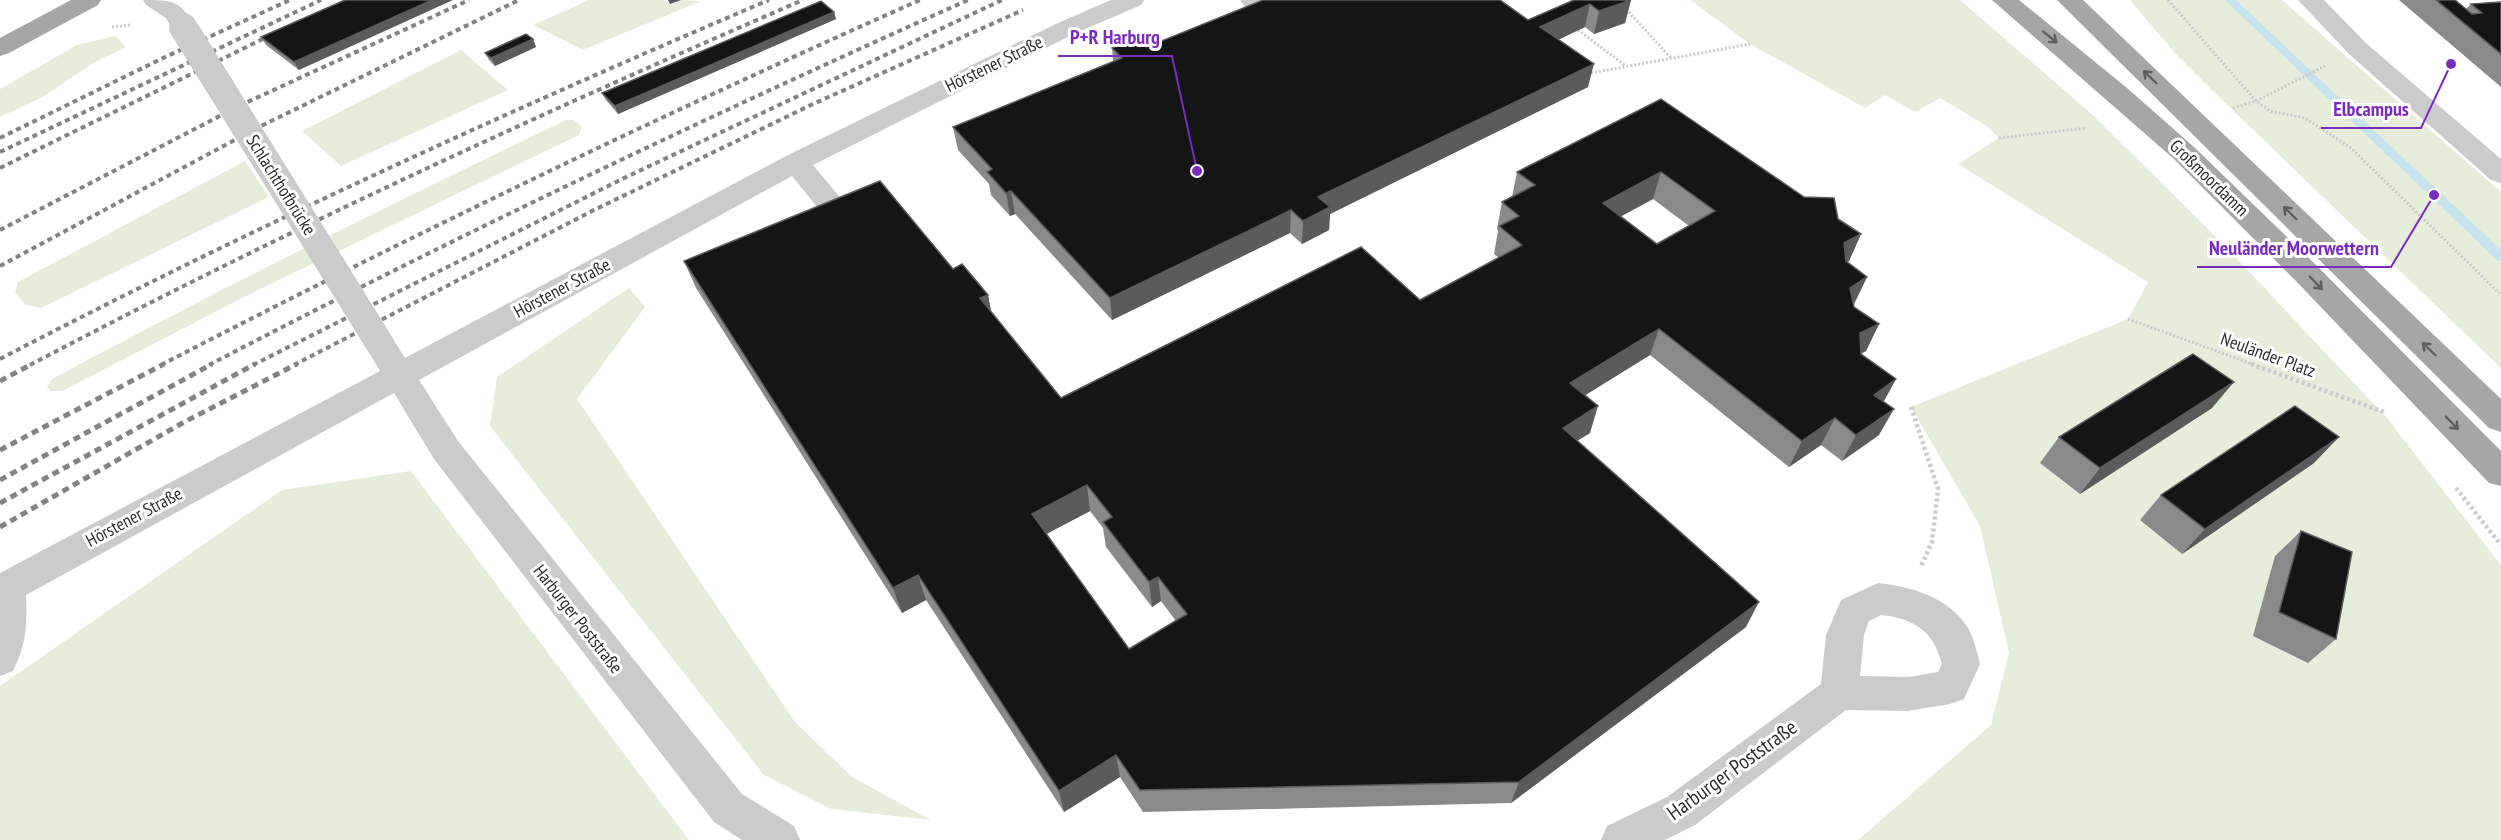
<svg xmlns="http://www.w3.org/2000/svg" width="2501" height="840" viewBox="0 0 2501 840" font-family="'PT Sans Narrow',sans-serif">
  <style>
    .green { fill: #e6eddb }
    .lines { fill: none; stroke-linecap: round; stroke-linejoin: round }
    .stream { fill: #c6e2ee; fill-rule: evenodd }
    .path-far1 { stroke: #cbcbcb; stroke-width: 3; stroke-dasharray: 2 2; stroke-linecap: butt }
    .path { stroke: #cbcbcb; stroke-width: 4.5; stroke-dasharray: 3 3; stroke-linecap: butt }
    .minor { fill: #cbcbcb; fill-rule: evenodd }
    .major { fill: #a6a6a6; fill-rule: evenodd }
    .rail-far1 { stroke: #838383; stroke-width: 4; stroke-dasharray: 5 4; stroke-linecap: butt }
    .rail { stroke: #838383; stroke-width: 5; stroke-dasharray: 7 5; stroke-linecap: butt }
    .minor-bridge { stroke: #cbcbcb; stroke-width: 28 }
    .wall { fill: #8a8a8a; fill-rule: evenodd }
    .shaded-wall { fill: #5b5b5b }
    .building { fill: #151515; stroke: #5b5b5b; stroke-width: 1.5; fill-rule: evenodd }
    .oneway { stroke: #5e5e5e }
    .labels { text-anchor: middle; stroke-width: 6; stroke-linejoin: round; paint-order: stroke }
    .street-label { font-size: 18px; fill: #2e2e2e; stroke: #fff }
    .near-street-label { font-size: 21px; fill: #2e2e2e; stroke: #fff }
    .leader { fill: none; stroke: #7b2cbf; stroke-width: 2 }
    .callout-dot { fill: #7b2cbf; stroke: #fff; stroke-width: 2 }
    .callout-label { font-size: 20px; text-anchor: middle; font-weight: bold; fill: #7b2cbf; stroke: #fff; stroke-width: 6; stroke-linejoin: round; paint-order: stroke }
  </style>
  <rect width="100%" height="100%" fill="#fff"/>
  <!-- green -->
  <path class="green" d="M589,0H664L670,4L681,0L701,1L583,50L533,25Z
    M1690,0H1960L2094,116L2222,243L2387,418L2501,565V840H1858L1991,725L2009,653L1980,526L1911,407L2128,319L2148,282L1958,164L1999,138L1987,126L1940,98L1915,112L1885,95L1865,108L1750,44Z
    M2130,0H2282L2501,192V368L2219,97L2174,52Z
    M115,36L126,47L93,63L41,98L0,117V89L77,45Z
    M461,50L508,90L341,166L302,131Z
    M566,120H574L582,127L579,135L252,293L62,391H51L47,387L52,379C221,288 393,203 566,120Z
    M245,161L269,197L41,308L26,305L15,293L18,282Z
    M629,288L645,307L577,399L795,722L852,777L931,820L831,809L764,775L490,426L497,377Z
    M411,471L689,840H0V686L282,490Z"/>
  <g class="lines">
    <!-- stream -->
    <path class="stream" d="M2225,0H2236L2501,250V261L2497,260Z"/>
    <!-- path-far1 -->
    <path class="path-far1" d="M2168,0L2256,101L2270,111L2305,118L2351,148L2501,295
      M1626,9L1671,58
      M112,27L131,25
      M1578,30L1626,66
      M1591,73L1750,44
      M2233,108L2256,101L2325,66
      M1999,138L2087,128
      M2128,319L2255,365"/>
    <!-- path -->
    <path class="path" d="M2251,364L2384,412
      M1911,407L1938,489L1932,542L1921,566
      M2456,488L2501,545"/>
    <!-- minor -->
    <path class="minor" d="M143,0C173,0 180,0 195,27L192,32L183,34L174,32L166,18L146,5Z
      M1111,0H1144L1141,5L1076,33L813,165L867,230L872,237L867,244L857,247L847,244L792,176L419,380L458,441L742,794L794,826L800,840H742L714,822L434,459L394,393L26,595C27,625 27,642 13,671L0,676V573L380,371L364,344L369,336L380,333L391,336L405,358L786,156L1058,23Z
      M1240,0H1267L1286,18L1283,23C1266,28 1249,14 1240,0Z
      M2298,0H2324L2367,44L2501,159V183L2491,180L2349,54Z
      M1878,583C1912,587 1949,597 1968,628C1974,639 1977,652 1980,664L1964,699L1950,704L1908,711L1846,710L1695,825L1665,840H1601L1607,826L1667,797L1821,684L1826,635L1841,600ZM1881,615C1914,619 1933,630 1942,664L1938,672L1908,677L1860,676L1864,635L1869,621Z"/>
    <!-- major -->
    <path class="major" d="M71,0H101L98,5L9,53L0,56V38Z
      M1992,0H2019L2127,88L2194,147L2315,264L2501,451V486L2489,483L2294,279L2174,159Z
      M2057,0H2083L2501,399V432L2489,428Z"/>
    <!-- rail-far1 -->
    <path class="rail-far1" d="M0,138L163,58L290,0
      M0,152L321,0
      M0,168L277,32
      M0,230L241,105L469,0
      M0,266L257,128L519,0
      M0,359C251,228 508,111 769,0
      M30,365C282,232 541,113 803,0
      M161,365C410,236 663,114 920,0
      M209,365C458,235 711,115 968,0
      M253,365L622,179L1002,0
      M294,365L594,210L813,104L1023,10"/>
    <!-- rail -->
    <path class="rail" d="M0,381L32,364
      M0,450L164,364
      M0,480L212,364
      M0,503L255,364
      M0,527L186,421L297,364"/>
    <!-- minor-bridge -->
    <path class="minor-bridge" d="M183,27L380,344"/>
  </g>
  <!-- wall -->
  <path class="wall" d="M345,0L299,70L266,45L261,37Z
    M1573,0H1631L1625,23L1594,34L1585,27L1558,40L1588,87L1330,214L1329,230L1302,244L1290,233L1112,320L1015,214L1010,216L991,195L989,184L958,150L953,127L1113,61L1112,48L1147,47L1528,20Z
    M2399,0H2455L2466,9L2471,4L2501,2V87Z
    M834,12L836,19L618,114L606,100L602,93Z
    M533,39L536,47L495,66L489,60L485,53Z
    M1661,99L1804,197L1861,234L1849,261L1847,262L1867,277L1854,304V307L1879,324L1866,351L1861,354L1896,379L1884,401L1879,435L1842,461L1821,445L1789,467L1650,355L1585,395L1590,433L1577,441L1746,627L1511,803L1143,812L1120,777L1064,812L926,600L902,613L696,288L684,261L953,269L988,295L991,313L1061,398L1420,300L1499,258L1494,254L1498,231L1497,229L1502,202L1512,197L1517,172ZM1653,199L1689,226L1657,244L1621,216ZM1090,511L1103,528L1106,547L1152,607L1161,601L1176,621L1129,649L1046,534Z
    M2212,408L2080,494L2040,463L2059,437Z
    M2314,463L2182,554L2140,520L2161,495Z
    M2301,531L2336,639L2308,663L2253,636L2275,556Z"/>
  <!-- shaded-wall -->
  <path class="shaded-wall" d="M432,0H453L299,70L294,62Z
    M668,0H681L670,4Z
    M1631,0L1625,23L1594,34L1599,11Z
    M1590,4L1585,27L1536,50L1540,27Z
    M834,12L836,19L618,114L615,106Z
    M533,39L536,47L495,66L491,58Z
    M1594,64L1588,87L1330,214L1329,230L1302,244L1303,221L1318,197Z
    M1661,172L1653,199L1596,230L1603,203Z
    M1011,191L1015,214L1010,216L1006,193Z
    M1291,210L1290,233L1112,320L1110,298Z
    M1861,234L1849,261L1832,270L1844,243Z
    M1867,277L1854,304L1850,288Z
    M988,295L993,321L980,298Z
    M1879,324L1866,351L1847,360L1860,333Z
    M1659,329L1650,355L1563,409L1570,383Z
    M1896,379L1881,406L1874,395Z
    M2234,382L2212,408L2080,494L2100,468Z
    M1598,406L1590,433L1555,454L1563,428Z
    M1894,409L1879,435L1842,461L1856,435Z
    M1835,418L1821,445L1789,467L1802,441Z
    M2339,437L2314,463L2182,554L2205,529Z
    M1087,485L1090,511L1037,539L1032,514Z
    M918,575L926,600L902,613L893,588Z
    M1158,577L1161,601L1152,607L1149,582Z
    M1759,602L1746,627L1511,803L1519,782Z
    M1116,755L1120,777L1064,812L1059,791Z"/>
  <!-- building -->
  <path class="building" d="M345,0H432L294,62L261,37Z
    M1263,0H1500L1528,20L1574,0H1631L1599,11L1590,4L1540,27L1594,64L1318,197L1330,207L1303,221L1291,210L1110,298L1011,191L1006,193L987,172L992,169L953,127L1122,58L1112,48L1136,38L1147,47Z
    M2436,0H2455L2472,14L2482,13L2471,4L2501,2V54Z
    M821,1L834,12L615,106L602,93Z
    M526,34L533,39L491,58L485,53Z
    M1661,99L1804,197L1834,198L1838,219L1861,234L1844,243L1846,261L1867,277L1850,288L1854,307L1879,324L1860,333L1861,354L1896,379L1874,395L1894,409L1856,435L1835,418L1802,441L1659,329L1570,383L1598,406L1563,428L1759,602L1519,782L1140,790L1116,755L1059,791L918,575L893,588L684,261L880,181L953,269L962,264L988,295L980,298L1061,398L1361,247L1420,300L1522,245L1499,226L1519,216L1502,202L1535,185L1517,172ZM1661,172L1715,211L1657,244L1603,203ZM1087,485L1112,517L1103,522L1149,582L1158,577L1187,614L1129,649L1032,514Z
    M2193,354L2234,382L2100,468L2059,437Z
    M2295,406L2339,437L2205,529L2161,495Z
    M2301,531L2352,552L2336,639L2279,612Z"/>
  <!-- one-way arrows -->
  <defs><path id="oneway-shaft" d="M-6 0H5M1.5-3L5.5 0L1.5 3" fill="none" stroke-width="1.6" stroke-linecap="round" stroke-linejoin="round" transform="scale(1.5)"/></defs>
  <g class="oneway">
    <use href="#oneway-shaft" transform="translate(2050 37) rotate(39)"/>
    <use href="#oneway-shaft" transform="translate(2150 77) rotate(-136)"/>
    <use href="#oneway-shaft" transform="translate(2290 213) rotate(-136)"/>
    <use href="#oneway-shaft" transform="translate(2316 283) rotate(46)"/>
    <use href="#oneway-shaft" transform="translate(2429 349) rotate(-136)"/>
    <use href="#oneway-shaft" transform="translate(2452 423) rotate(46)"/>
  </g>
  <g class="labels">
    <!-- street labels -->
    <g class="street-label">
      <text transform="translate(994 64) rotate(-26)" y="6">Hörstener Straße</text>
      <text transform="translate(2209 178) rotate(44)" y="6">Großmoordamm</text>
      <text transform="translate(281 185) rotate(58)" y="6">Schlachthofbrücke</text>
      <text transform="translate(562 288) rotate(-28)" y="6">Hörstener Straße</text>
      <text transform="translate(2268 355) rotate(20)" y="6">Neuländer Platz</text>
      <text transform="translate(134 517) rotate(-28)" y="6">Hörstener Straße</text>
      <text transform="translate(578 619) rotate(52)" y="6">Harburger Poststraße</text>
    </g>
    <!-- near-street labels -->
    <g class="near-street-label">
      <text transform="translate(1732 770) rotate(-36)" y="7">Harburger Poststraße</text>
    </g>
  </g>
  <!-- callouts -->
  <path class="leader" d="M1197 171L1172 56H1058M2451 64L2421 128H2321M2434 195L2391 267H2197"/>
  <g class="callout-dot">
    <circle cx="1197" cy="171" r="6"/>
    <circle cx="2451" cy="64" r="6"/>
    <circle cx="2434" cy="195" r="6"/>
  </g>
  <g class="callout-label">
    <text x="1115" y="44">P+R Harburg</text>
    <text x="2371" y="116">Elbcampus</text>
    <text x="2294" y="255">Neuländer Moorwettern</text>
  </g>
</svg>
